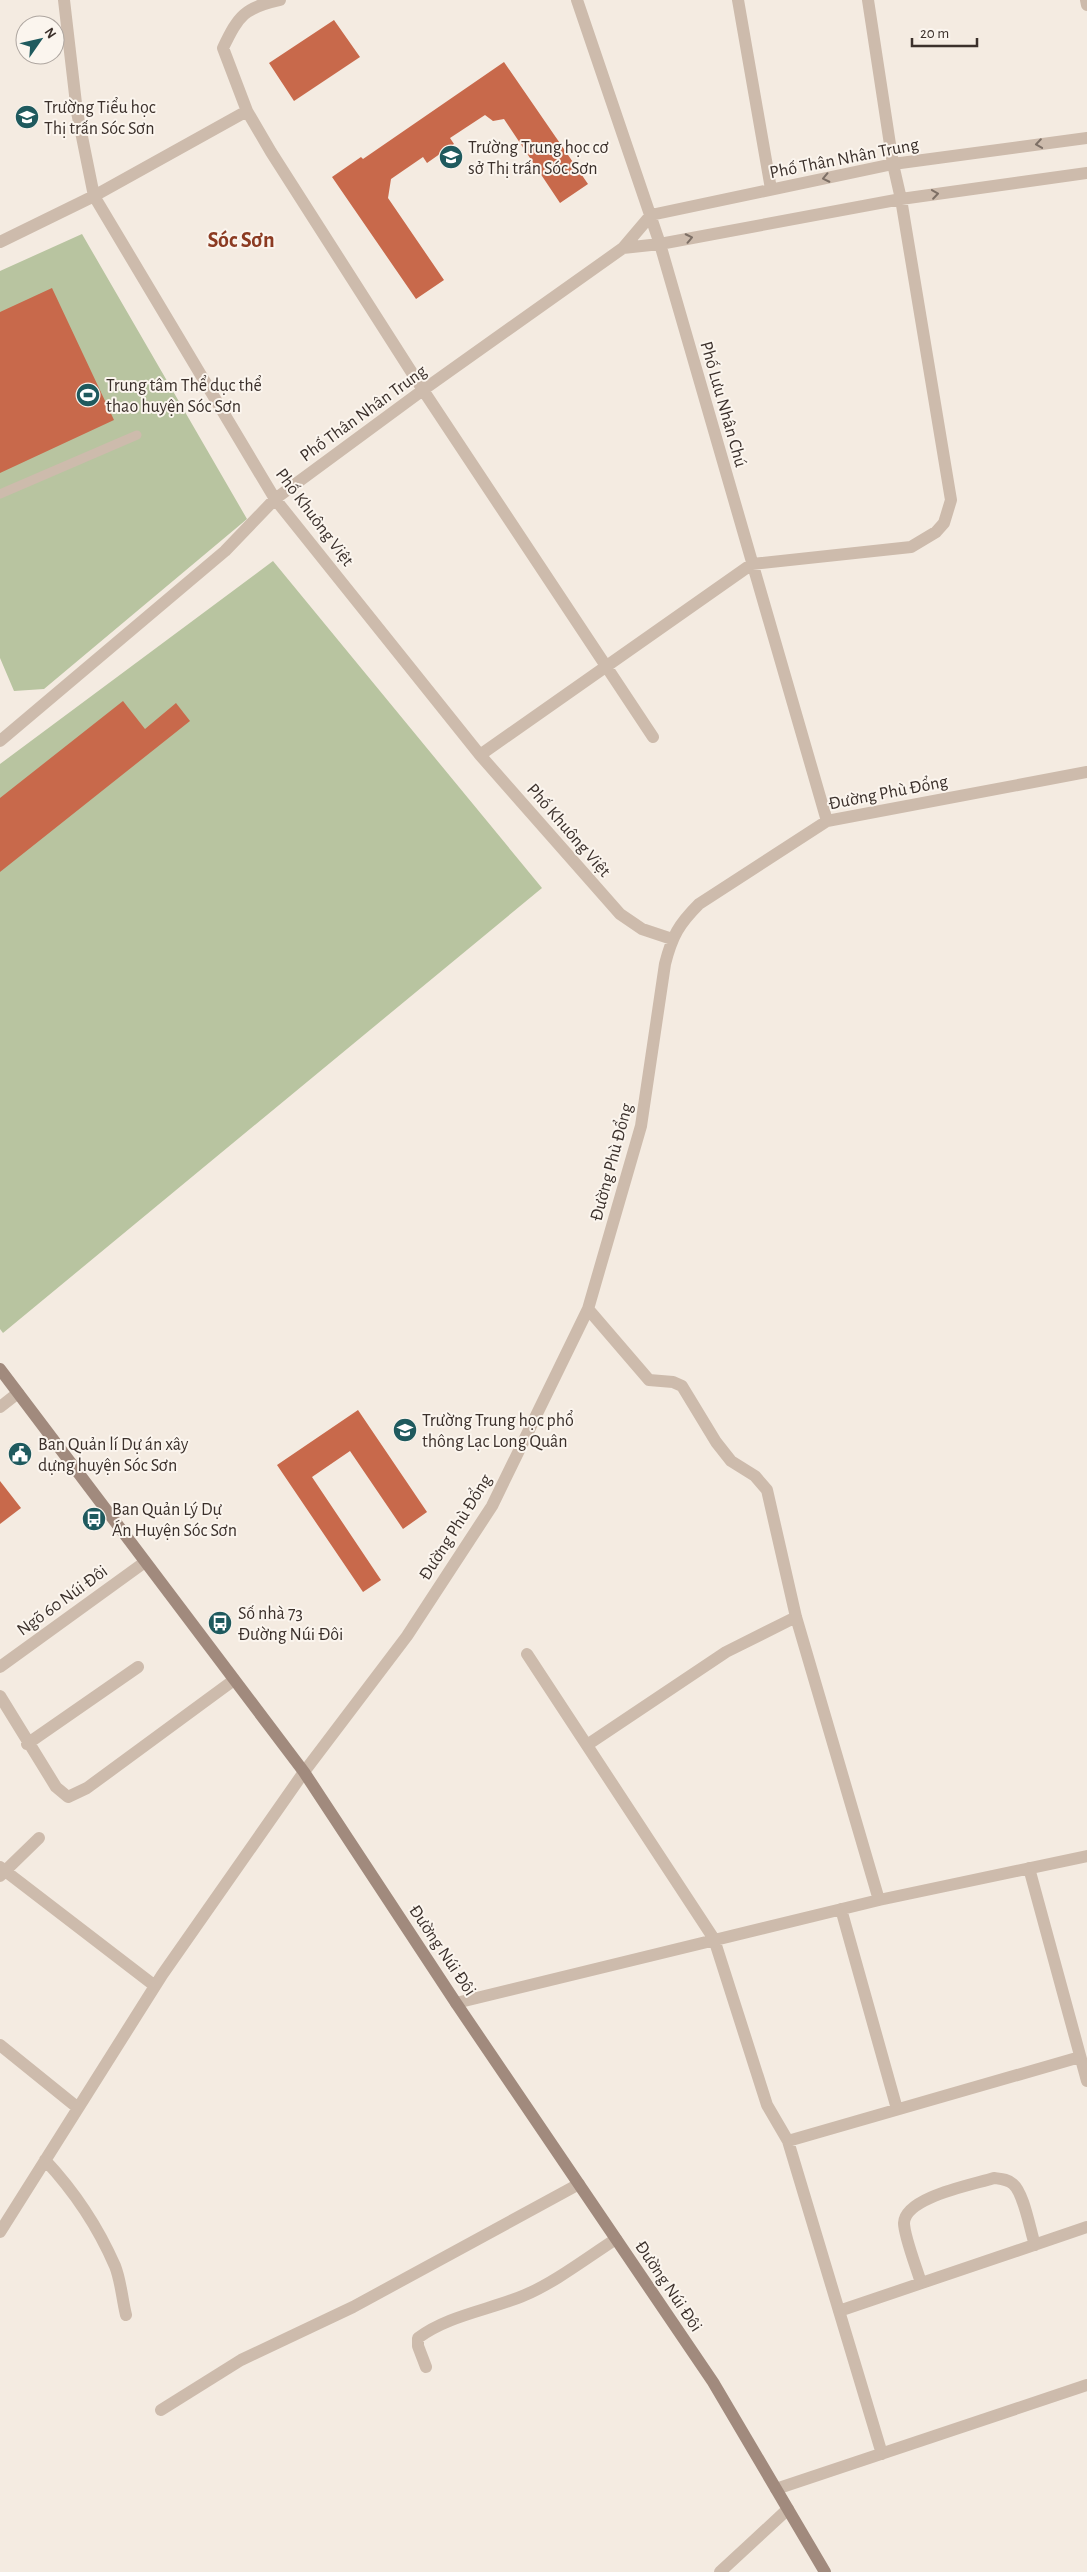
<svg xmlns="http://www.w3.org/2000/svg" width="1087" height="2572" viewBox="0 0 1087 2572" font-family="'Alegreya Sans',sans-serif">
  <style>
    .green { fill: #b8c4a0 }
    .building { fill: #c8694b }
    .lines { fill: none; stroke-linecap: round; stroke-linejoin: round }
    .lane { stroke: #cdbbac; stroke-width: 9 }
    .street { stroke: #cdbbac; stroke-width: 12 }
    .secondary { stroke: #a18a7d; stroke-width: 12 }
    .oneway { stroke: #7d6f65 }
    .labels { text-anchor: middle; stroke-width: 4; stroke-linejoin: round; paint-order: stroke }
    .poi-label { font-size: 18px; fill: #3b302b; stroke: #fbf5ee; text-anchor: start }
    .street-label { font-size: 18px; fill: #3b302b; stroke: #fbf5ee }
    .district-label { font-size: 22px; font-weight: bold; fill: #8c3b22; stroke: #fbf5ee }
  </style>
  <rect width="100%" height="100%" fill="#f4ebe1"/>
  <!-- green -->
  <path class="green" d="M82,234L247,519L44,689L14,691L0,658V271Z
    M273,561L542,888L3,1333L0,1329V764Z"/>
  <!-- building -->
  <path class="building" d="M334,20L360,57L294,101L269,63Z
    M504,62L588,184L560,203L504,119L493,121L485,115L450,138L454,144L427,163L423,157L391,179L388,198L444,280L416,299L332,177L361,157L363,159Z
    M52,288L114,420L0,473V312Z
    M123,701L145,729L176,703L190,721L0,872V798Z
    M358,1410L427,1512L403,1529L350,1451L312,1477L381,1580L363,1592L277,1465Z
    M0,1481L21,1508L0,1524Z"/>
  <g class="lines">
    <!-- lane -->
    <path class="lane" d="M0,494L137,435"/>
    <!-- street -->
    <path class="street" d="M64,0L77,112L94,196L275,499L480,755L620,914L642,929L672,939
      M280,0C244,8 239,15 223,48L247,111L271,152L423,390L653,737
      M577,0L660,244L827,821
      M738,0L771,189
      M1086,0L1087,5
      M0,242L94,196L247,111
      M623,248L660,244L901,199L1087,173
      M0,741L225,551L275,499L423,390L623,248L651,215L893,164L1087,138
      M480,755L752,564L911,547L936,532L944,523L951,500L901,199L893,164L868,0
      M588,1309L649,1380L673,1382L682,1386L716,1442L731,1461L755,1476L767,1490L796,1617L879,1900
      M0,1407L18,1393
      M527,1654L714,1939L767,2105L788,2141L882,2454
      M0,1667L145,1562
      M0,1696L56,1787L68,1797L87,1788L234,1680
      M27,1744L138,1667
      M587,1745L726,1652L796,1617
      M0,1867L155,1986
      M1029,1868L1087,2081
      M0,1876L39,1838
      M841,1909L897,2109
      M456,2003L879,1900L1087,1856
      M0,2045L78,2108
      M788,2141L1080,2057
      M45,2160C74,2191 98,2227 115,2266C121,2281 122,2299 126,2315
      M0,2232L162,1975L304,1772L407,1636L492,1506L588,1309L641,1126L665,964C672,936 679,924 699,904L827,821L1087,772
      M921,2283C917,2269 904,2236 904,2223C905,2197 972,2185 994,2178C1001,2179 1007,2179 1013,2184C1024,2193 1030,2230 1035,2245
      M839,2311L1087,2227
      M426,2367L418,2346V2338C449,2315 490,2310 525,2295C554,2283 588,2257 616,2239
      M161,2410L241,2360L353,2307L579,2184
      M776,2489L1087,2385
      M720,2572L788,2509"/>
    <!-- secondary -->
    <path class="secondary" d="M0,1369L304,1772L456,2003L713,2382L825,2572"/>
  </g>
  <!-- one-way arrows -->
  <defs><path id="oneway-chevron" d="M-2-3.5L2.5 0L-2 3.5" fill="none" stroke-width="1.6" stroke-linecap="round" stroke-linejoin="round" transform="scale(1.25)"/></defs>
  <g class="oneway">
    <use href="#oneway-chevron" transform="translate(1039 144) rotate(172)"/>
    <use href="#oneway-chevron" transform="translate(826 178) rotate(168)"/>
    <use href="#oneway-chevron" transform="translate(935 194) rotate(-8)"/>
    <use href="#oneway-chevron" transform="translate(689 238) rotate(-12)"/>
  </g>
  <!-- icons -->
  <defs>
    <g id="school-disc" transform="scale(1.25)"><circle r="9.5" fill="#1f5a5e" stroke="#fbf5ee"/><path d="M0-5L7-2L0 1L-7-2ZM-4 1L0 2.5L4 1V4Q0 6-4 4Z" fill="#fff"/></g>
    <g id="stadium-disc" transform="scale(1.25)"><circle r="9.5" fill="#1f5a5e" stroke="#fbf5ee"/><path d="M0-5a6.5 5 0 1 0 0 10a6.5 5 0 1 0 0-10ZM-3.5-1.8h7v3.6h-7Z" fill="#fff"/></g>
    <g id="civic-disc" transform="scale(1.25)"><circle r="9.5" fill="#1f5a5e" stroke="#fbf5ee"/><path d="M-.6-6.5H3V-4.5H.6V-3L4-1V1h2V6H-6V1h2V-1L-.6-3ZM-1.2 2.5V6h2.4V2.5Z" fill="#fff"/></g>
    <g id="bus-disc" transform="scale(1.25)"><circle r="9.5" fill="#1f5a5e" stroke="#fbf5ee"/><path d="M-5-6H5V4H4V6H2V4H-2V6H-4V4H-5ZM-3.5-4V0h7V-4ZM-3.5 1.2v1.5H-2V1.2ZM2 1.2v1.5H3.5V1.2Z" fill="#fff"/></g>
  </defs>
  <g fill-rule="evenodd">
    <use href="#school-disc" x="27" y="117"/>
    <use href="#school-disc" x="451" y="157"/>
    <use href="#stadium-disc" x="88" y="395"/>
    <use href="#school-disc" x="405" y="1430"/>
    <use href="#civic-disc" x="20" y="1454"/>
    <use href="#bus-disc" x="94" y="1519"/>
    <use href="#bus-disc" x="220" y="1623"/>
  </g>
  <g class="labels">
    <!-- poi labels -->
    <g class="poi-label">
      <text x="44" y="113">Trường Tiểu học<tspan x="44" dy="21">Thị trấn Sóc Sơn</tspan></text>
      <text x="468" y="153">Trường Trung học cơ<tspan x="468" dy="21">sở Thị trấn Sóc Sơn</tspan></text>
      <text x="106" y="391">Trung tâm Thể dục thể<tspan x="106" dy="21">thao huyện Sóc Sơn</tspan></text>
      <text x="422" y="1426">Trường Trung học phổ<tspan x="422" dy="21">thông Lạc Long Quân</tspan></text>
      <text x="38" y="1450">Ban Quản lí Dự án xây<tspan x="38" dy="21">dựng huyện Sóc Sơn</tspan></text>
      <text x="112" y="1515">Ban Quản Lý Dự<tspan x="112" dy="21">Án Huyện Sóc Sơn</tspan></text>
      <text x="238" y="1619">Số nhà 73<tspan x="238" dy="21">Đường Núi Đôi</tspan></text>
    </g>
    <!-- street labels -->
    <g class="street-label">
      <text transform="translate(844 158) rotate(-11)" y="6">Phố Thân Nhân Trung</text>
      <text transform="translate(724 404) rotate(74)" y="6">Phố Lưu Nhân Chú</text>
      <text transform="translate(363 413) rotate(-36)" y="6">Phố Thân Nhân Trung</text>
      <text transform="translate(315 517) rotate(53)" y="6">Phố Khuông Việt</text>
      <text transform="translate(888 792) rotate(-11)" y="6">Đường Phù Đổng</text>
      <text transform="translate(569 830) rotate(49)" y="6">Phố Khuông Việt</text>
      <text transform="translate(611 1162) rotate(-75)" y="6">Đường Phù Đổng</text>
      <text transform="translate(455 1527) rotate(-58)" y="6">Đường Phù Đổng</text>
      <text transform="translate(62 1600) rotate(-36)" y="6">Ngõ 60 Núi Đôi</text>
      <text transform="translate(443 1950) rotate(56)" y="6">Đường Núi Đôi</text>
      <text transform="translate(669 2286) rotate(56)" y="6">Đường Núi Đôi</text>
    </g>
    <!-- district labels -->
    <g class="district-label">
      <text x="241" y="247">Sóc Sơn</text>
    </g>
  </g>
  <!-- north arrow -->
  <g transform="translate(40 40) rotate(56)"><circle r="24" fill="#fbf5ee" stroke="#aea6a0"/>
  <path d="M0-4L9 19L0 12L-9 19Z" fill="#1f5a5e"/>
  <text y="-8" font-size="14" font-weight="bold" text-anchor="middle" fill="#3b302b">N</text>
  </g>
  <!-- scale -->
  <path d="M912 38v8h65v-8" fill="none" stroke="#3b302b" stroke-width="2.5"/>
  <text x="920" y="38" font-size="15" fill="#3b302b" stroke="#fbf5ee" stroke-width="4" paint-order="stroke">20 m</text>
</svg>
